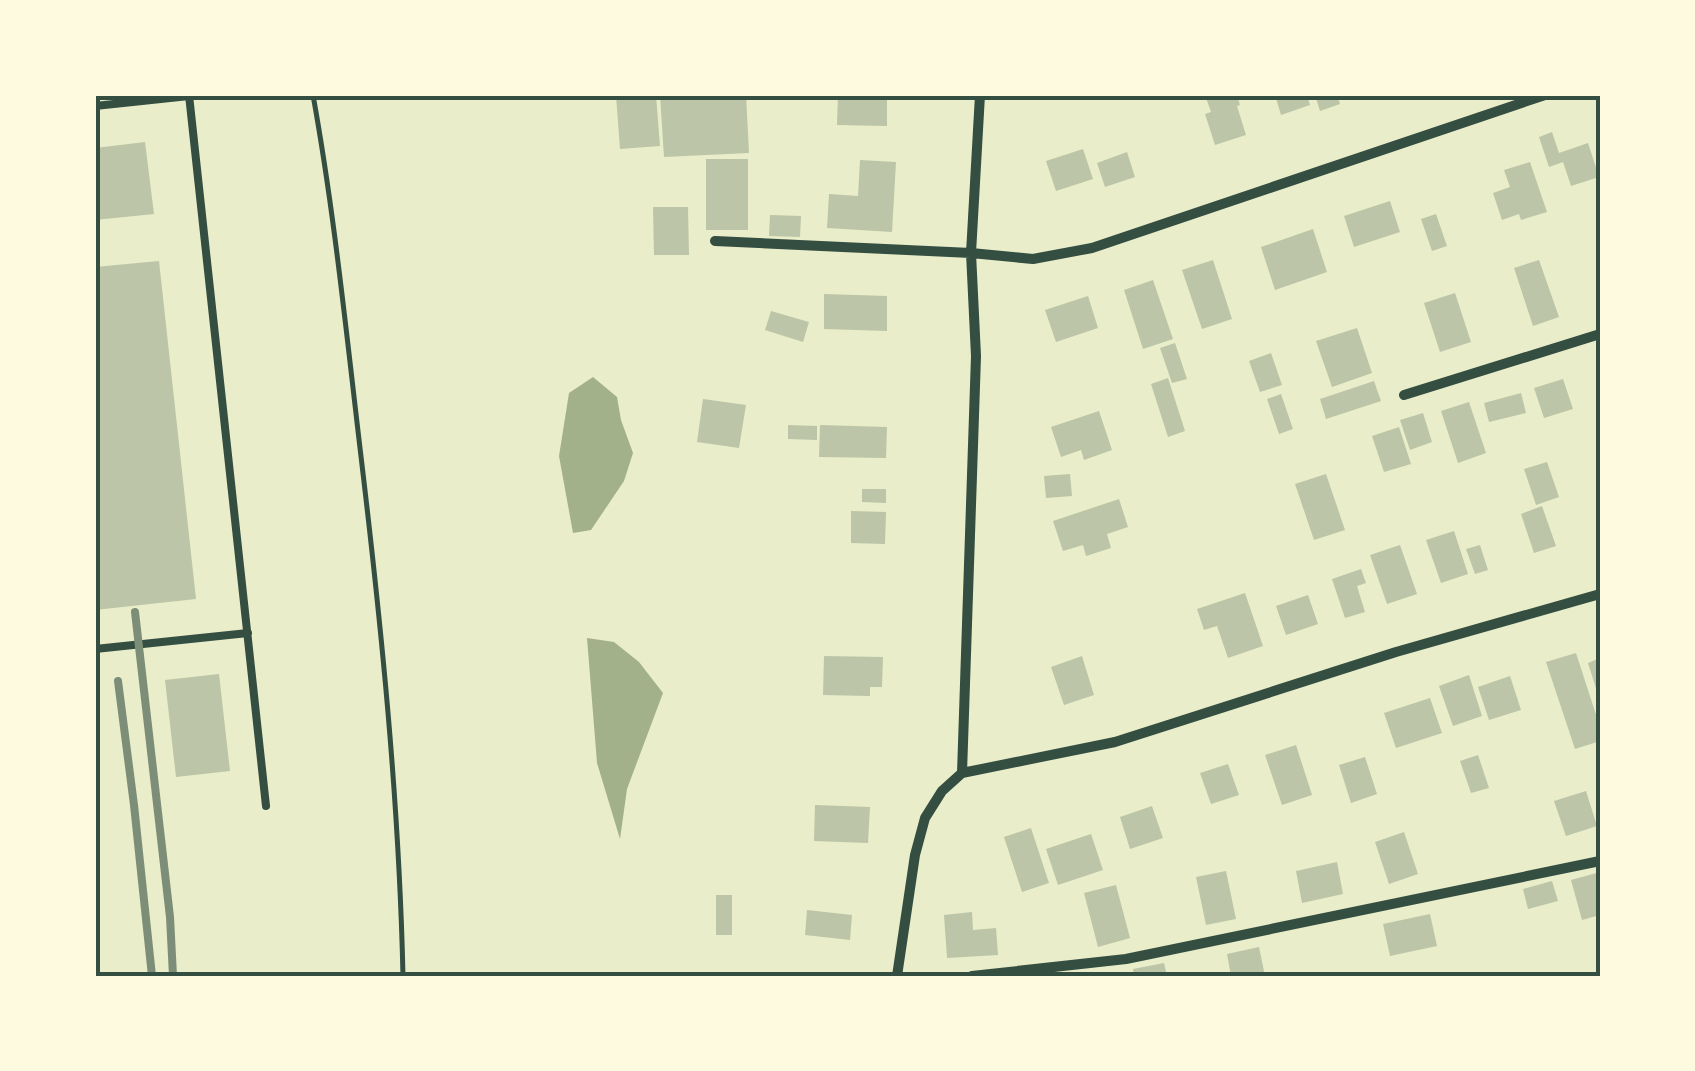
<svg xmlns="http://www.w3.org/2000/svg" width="1695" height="1071" viewBox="0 0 1695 1071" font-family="'Noto Sans',sans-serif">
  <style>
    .water { fill: #a3b18a }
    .building { fill: #bcc5a7 }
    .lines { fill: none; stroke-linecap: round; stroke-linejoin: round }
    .path { stroke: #344e41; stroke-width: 5 }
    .service { stroke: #344e41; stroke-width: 8 }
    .minor { stroke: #344e41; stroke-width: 10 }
    .rail { stroke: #7c8e77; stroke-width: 8 }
    .neatline { fill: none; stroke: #344e41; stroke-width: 4 }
  </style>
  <rect width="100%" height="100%" fill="#e9edc9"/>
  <!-- water -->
  <path class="water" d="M593,377L617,397L621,420L633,453L624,481L591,530L573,533L559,456L569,393Z
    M587,638L614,642L639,662L663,693L627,789L620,839L597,763Z"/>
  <!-- building -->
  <path class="building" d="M616,95H656L660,146L620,149Z
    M660,95H746L749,153L664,157Z
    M838,95H887V126L837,125Z
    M1205,95H1237L1240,105L1237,106L1246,135L1215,145L1205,114L1211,112Z
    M1275,95H1307L1310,105L1281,115Z
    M1315,95H1337L1340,104L1320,111Z
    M1552,132L1559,153L1588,143L1599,177L1571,186L1563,162L1549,167L1539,137Z
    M145,142L154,214L95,220V148Z
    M1083,149L1093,179L1056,191L1046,161Z
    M1127,152L1135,177L1105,187L1097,163Z
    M706,159H748V230H706Z
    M860,160L896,162L892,232L827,228L829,194L858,196Z
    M1530,162L1547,212L1521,220L1519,214L1502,220L1493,193L1510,187L1504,170Z
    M1390,201L1400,232L1354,247L1344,216Z
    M653,207H688L689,255H654Z
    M1436,214L1447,246L1432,251L1421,219Z
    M770,215L801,216L800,237L769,236Z
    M1313,229L1327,272L1275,290L1261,247Z
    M1213,260L1232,319L1202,329L1182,270Z
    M1539,260L1559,317L1533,326L1514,268Z
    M159,261L196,599L95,610V267Z
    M1153,280L1173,339L1143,349L1124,290Z
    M1455,293L1471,342L1440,352L1424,303Z
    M824,294L887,296V331L824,329Z
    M1088,296L1098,328L1056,342L1045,310Z
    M771,311L809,322L803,342L765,330Z
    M1357,328L1372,373L1332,387L1316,341Z
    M1175,343L1187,379L1172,383L1160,348Z
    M1271,353L1282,385L1260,392L1249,361Z
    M1168,378L1185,431L1168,437L1151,384Z
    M1563,379L1573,409L1544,418L1534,388Z
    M1374,381L1381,401L1326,419L1320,399Z
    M1521,393L1526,413L1489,422L1484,403Z
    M1281,394L1293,429L1279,434L1267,399Z
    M703,399L746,405L739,448L697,442Z
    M1469,402L1486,453L1458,463L1441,411Z
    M1099,411L1112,450L1084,460L1081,450L1061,457L1051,427Z
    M1423,413L1432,442L1410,450L1400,420Z
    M788,425L817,426V440L788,439Z
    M820,425L887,427L886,458L819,457Z
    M1399,427L1411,464L1384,472L1372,436Z
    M1547,462L1559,497L1536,505L1524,469Z
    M1070,474L1072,496L1046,498L1044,476Z
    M1326,474L1345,530L1314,540L1295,484Z
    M862,489H886V503L862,502Z
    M1119,499L1128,527L1107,534L1111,548L1086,556L1083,545L1063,551L1053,521Z
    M1542,506L1556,546L1534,553L1521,514Z
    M851,511L886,512L885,544L851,543Z
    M1454,531L1468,574L1441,583L1426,540Z
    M1400,545L1417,594L1387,604L1370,555Z
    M1480,545L1488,570L1475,574L1466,549Z
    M1361,569L1366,583L1357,586L1365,612L1345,618L1332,579Z
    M1245,593L1263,646L1228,658L1217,626L1204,630L1197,609Z
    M1308,595L1318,624L1286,635L1276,606Z
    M1576,653L1600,727V741L1575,749L1546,662Z
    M824,656L883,657L882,687H870V696L823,695Z
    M1082,656L1094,695L1064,705L1051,667Z
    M1600,658V697L1599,698L1588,663Z
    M219,674L230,771L176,777L165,680Z
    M1469,675L1482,716L1453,726L1439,686Z
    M1510,676L1521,710L1489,720L1478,687Z
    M1430,698L1442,733L1396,748L1384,713Z
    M1296,745L1312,795L1282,805L1265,755Z
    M1478,755L1489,788L1471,793L1460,761Z
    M1365,757L1377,794L1351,803L1339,765Z
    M1228,764L1239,795L1211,804L1200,773Z
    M1586,791L1597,826L1566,836L1554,801Z
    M815,805L870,807L868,843L814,841Z
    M1152,806L1163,838L1130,849L1120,817Z
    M1031,828L1049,883L1022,892L1004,837Z
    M1404,832L1418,874L1389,884L1375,842Z
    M1091,834L1103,870L1058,885L1046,849Z
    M1337,862L1343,894L1302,903L1296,871Z
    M1226,871L1236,919L1206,925L1196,877Z
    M1600,872V915L1582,920L1571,880Z
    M1552,881L1558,901L1528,909L1523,889Z
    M1116,885L1130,938L1098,947L1084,893Z
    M716,895H732V935H716Z
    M807,910L852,915L850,940L805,935Z
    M972,912L973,930L996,928L998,955L947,958L944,915Z
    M1430,914L1437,946L1390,956L1383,924Z
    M1259,947L1265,976H1231L1227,954Z
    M1164,963L1167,976H1134L1133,969Z"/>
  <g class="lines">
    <!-- path -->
    <path class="path" d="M313,95C334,211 346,330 360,448C381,623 399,799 403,976"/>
    <!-- service -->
    <path class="service" d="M189,95L266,806
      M95,106L189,96
      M95,649L248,633"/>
    <!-- minor -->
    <path class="minor" d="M715,241L971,253L1033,259L1092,248L1545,95
      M1404,395L1600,334
      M962,773L1115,742L1396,652L1600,594
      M897,976L915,855L925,818L942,791L962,773L976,356L971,253L980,95
      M972,976L1126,959L1600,861"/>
    <!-- rail -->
    <path class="rail" d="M135,612L170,917L173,976
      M118,681L134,805L152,976"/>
  </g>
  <!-- border -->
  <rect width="1695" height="1071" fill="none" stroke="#fefae0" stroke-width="195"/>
  <rect x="98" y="98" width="1500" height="876" class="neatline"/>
</svg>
